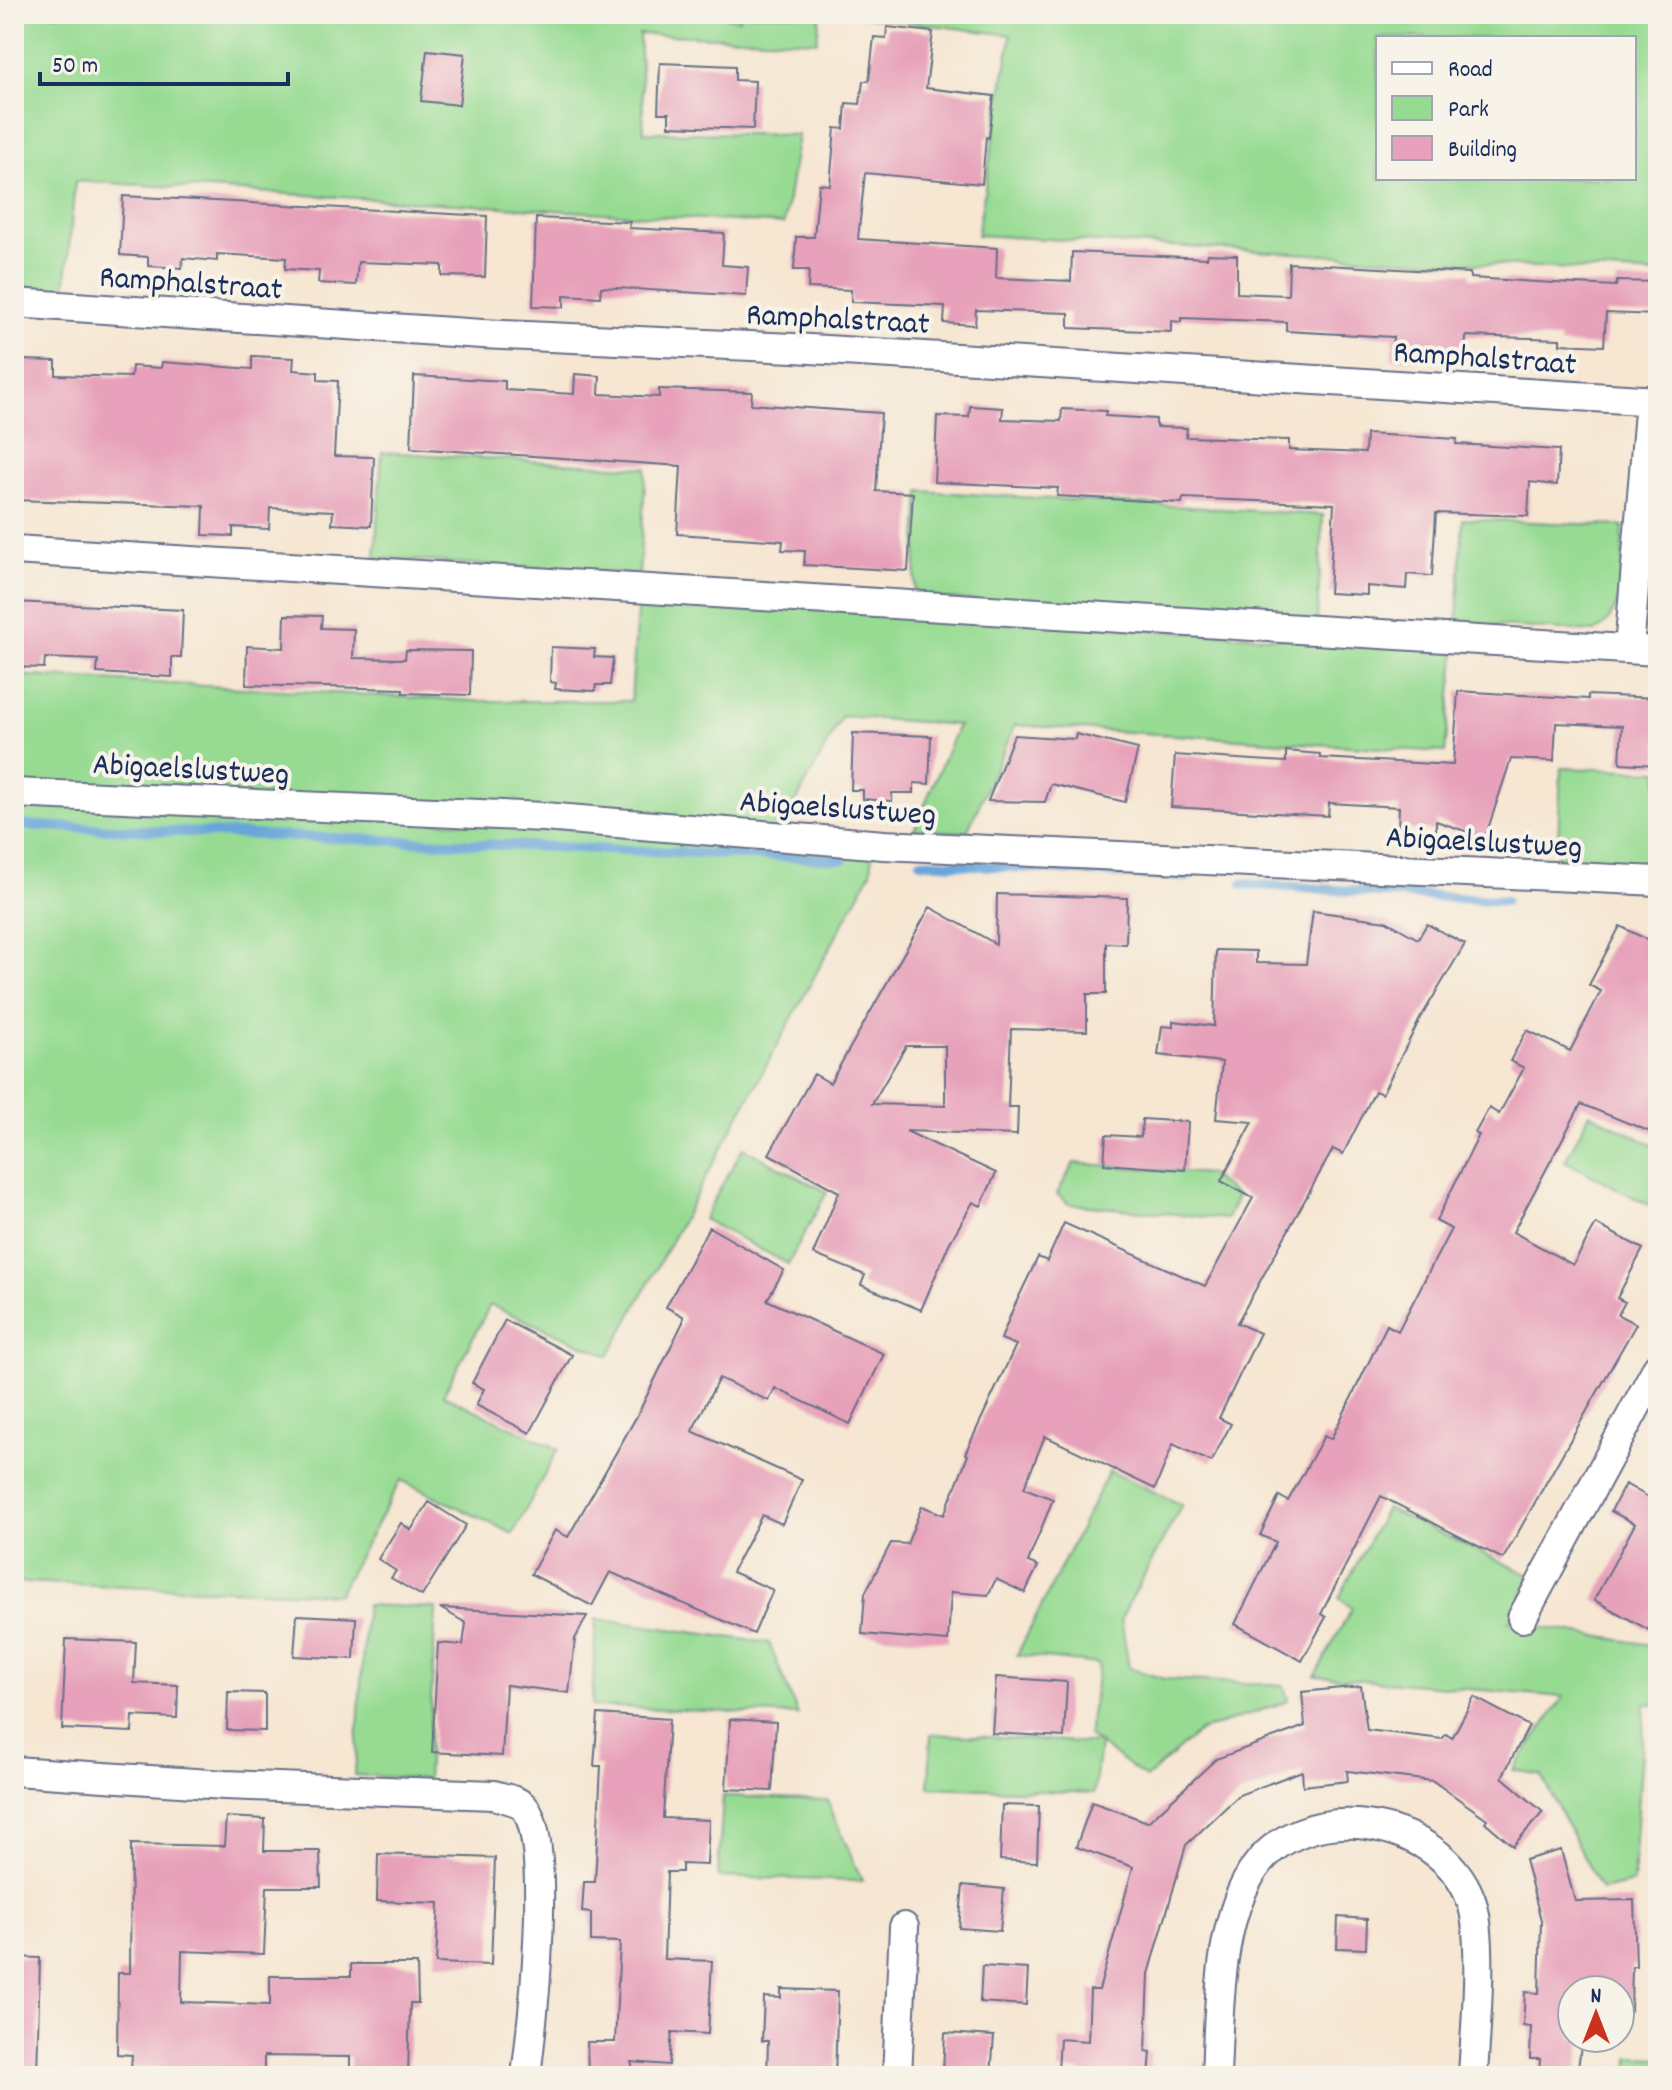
<svg xmlns="http://www.w3.org/2000/svg" width="1672" height="2090" viewBox="0 0 1672 2090" font-family="Dekko,sans-serif">
  <style>
    .green { fill: #97db93; stroke: #598578; stroke-width: 2; fill-rule: evenodd }
    .lines { fill: none; stroke-linecap: round; stroke-linejoin: round }
    .stream { stroke: #67a5d9; stroke-width: 10 }
    .building { fill: #e7a1ba; fill-rule: evenodd }
    .minor-casing { stroke: #686f87; stroke-width: 32 }
    .minor { stroke: #fff; stroke-width: 28 }
    .labels { text-anchor: middle; stroke-width: 8; stroke-linejoin: round; paint-order: stroke }
    .street-label { font-size: 32px; fill: #1b2f5e; stroke: #f7f3e8 }
  </style>
  <rect width="100%" height="100%" fill="#f7f3e8"/>
  <filter id="ink" filterUnits="userSpaceOnUse"><feTurbulence type="fractalNoise" baseFrequency=".0125" numOctaves="2"/><feDisplacementMap in="SourceGraphic" scale="16" xChannelSelector="R" yChannelSelector="G"/><feConvolveMatrix kernelMatrix="1 2 1 2 8 2 1 2 1" color-interpolation-filters="sRGB"/></filter>
  <filter id="wash" filterUnits="userSpaceOnUse"><feTurbulence type="fractalNoise" baseFrequency=".006" numOctaves="4" result="noise"/><feDisplacementMap in="SourceGraphic" scale="32" xChannelSelector="R" yChannelSelector="G"/><feGaussianBlur stdDeviation="1.8" result="paint"/><feColorMatrix in="noise" values="0 0 0 0 0 0 0 0 0 0 0 0 0 0 0 0 0 1.4 0 .05"/><feComposite in="paint" operator="in"/></filter>
  <g filter="url(#wash)">
    <rect width="100%" height="100%" fill="#f6e6d2"/>
    <!-- green -->
    <path class="green" d="M14,14H709L739,19L740,14H820L817,41L639,34L644,132L798,135L784,224L75,181L65,293L14,289Z
      M844,14H1658V274L977,235L1011,35ZM1378,38H1634V178H1378Z
      M382,452L646,468L639,574L375,558Z
      M920,491L1323,515L1317,621L914,597Z
      M1463,519L1623,526C1621,564 1630,610 1595,632L1457,623Z
      M638,597L1456,649L1445,752L1015,725L967,832L914,830L958,725L842,716L781,830L14,784V675L475,701H631Z
      M1561,768L1658,771V869L1557,865Z
      M14,802L535,826L873,852L871,872L609,1356L490,1305L443,1395L558,1449L513,1534L401,1480L338,1594L14,1582Z
      M1590,1113L1658,1148V1210L1565,1161Z
      M743,1148L827,1192L788,1264L703,1219Z
      M1074,1163L1208,1174L1237,1196L1227,1219L1069,1204L1057,1194Z
      M1109,1471L1182,1505L1121,1618L1129,1668L1164,1679L1284,1685L1288,1701L1200,1731L1146,1778L1100,1744L1094,1793L929,1787L931,1734L1098,1743L1088,1735L1099,1664L1017,1655Z
      M1386,1508L1532,1576L1509,1622L1658,1646V1704H1645L1633,1883L1601,1890L1541,1775L1513,1770L1564,1697L1315,1676L1352,1608L1339,1598Z
      M366,1605L436,1608L427,1779L355,1775Z
      M596,1619L769,1643L798,1715L592,1706Z
      M723,1796L827,1800L862,1881L718,1877Z
      M1630,2057L1658,2058V2076H1629Z"/>
    <g class="lines">
      <!-- stream -->
      <path class="stream" d="M14,825L843,859
        M921,862L1187,877
        M1243,884L1505,901"/>
    </g>
    <g id="blocks">
      <!-- building -->
      <path class="building" d="M887,27L933,32L926,88L994,96L989,138L986,137L982,184L865,173L858,239L997,248L996,278L1071,281L1072,252L1207,258L1208,254L1237,255V293L1288,295L1289,263L1470,273V278L1555,283L1616,286L1617,281L1658,282V315L1606,313L1604,346L1560,344V339L1466,336L1465,362L1392,358L1393,337L1286,331V322L1181,318V322L1171,321V332L1069,328V313L976,310L975,325L944,323L945,306L851,302V290L808,288L809,270H794L796,237H814L819,184L830,185L835,128L844,129L846,103L860,104L863,81H869L874,37L886,38Z
        M427,50L465,54L459,105L421,101Z
        M660,63L735,66V80L755,81L753,129L669,126V113H658Z
        M123,196L487,216L485,277L442,276V265L358,262L356,285L318,283L319,271L285,269L286,258L217,254V261L183,258L182,268L148,266V257L120,255Z
        M536,218L630,222L629,228L724,233L722,265L748,267L746,296L601,287L600,297L564,295V307L533,306Z
        M252,356L294,358L293,370L318,372V380L338,381L334,456L374,457L371,526L332,524L333,511L270,508L269,529L233,527V536L203,535L204,506L14,500V372H22L23,360L56,361V375L131,377L132,366L161,368L162,362L252,369Z
        M575,374L600,376L599,394L659,397V389L752,392L751,404L881,413L876,491L913,493L908,571L804,565L805,551L782,550L783,541L677,534L681,466L411,448L414,376L505,381V390L574,394Z
        M970,406L1003,408L1002,419L1061,421L1062,409L1106,411L1105,416L1156,419V427L1187,428L1186,437L1289,440V450L1365,453L1366,434L1457,439L1456,444L1559,450L1557,485L1530,482L1528,516L1436,513L1432,576L1407,574L1406,589L1367,586V595L1329,593L1334,504L1183,498L1182,503L1057,496L1058,488L934,482L937,416L969,417Z
        M14,602L183,610L181,657H172V677L97,673L98,660L45,658L44,668L14,667Z
        M285,615L322,616L321,628L354,629L353,658L405,659L406,650L471,651L470,695L403,693V689L246,685L247,646L284,648Z
        M551,647L595,649L594,657L613,658L610,685H596L595,691L555,689L556,683L550,682Z
        M1458,691L1588,699V695L1658,698V765L1620,763L1622,726L1556,723L1554,761L1511,759L1485,838L1436,821V831L1398,829L1399,807L1329,803L1328,816L1171,807L1175,755L1286,762V751L1320,754V758L1453,765Z
        M853,733L931,736L929,784L914,783V793H892V801L863,799V790H851Z
        M1076,734L1138,749L1125,802L1051,784L1045,802L988,801L1014,735L1075,739Z
        M997,894L1127,898L1126,944L1106,943V994H1087V1031L1011,1029L1008,1107H1018L1017,1135L906,1131L996,1173L981,1206L973,1202L949,1244L921,1310L861,1285L865,1275L813,1254L839,1192L769,1154L814,1074L830,1083L930,907L996,944ZM906,1046H945V1106L872,1104Z
        M1313,911L1386,921L1418,939L1427,924L1465,944L1420,1019L1382,1094L1375,1091L1343,1154L1333,1149L1237,1323L1260,1333L1219,1418L1231,1424L1211,1462L1173,1444L1155,1489L1045,1436L1024,1488L1053,1499L1028,1562L1038,1566L1025,1593L996,1579L988,1595L951,1592L948,1641L862,1634L865,1593L891,1543L907,1544L922,1506L944,1515L968,1455L965,1454L1016,1345L1001,1339L1013,1309L1038,1257L1047,1261L1064,1223L1205,1286L1253,1198L1221,1181L1253,1122L1216,1119L1222,1062L1158,1055L1162,1026L1173,1027V1021L1214,1026L1216,950L1256,951V963L1306,964Z
        M1620,926L1658,945V1135L1581,1104L1513,1232L1573,1265L1596,1224L1643,1249L1617,1298L1625,1302L1618,1315L1636,1324L1503,1559L1381,1496L1321,1614L1326,1617L1302,1661L1235,1624L1276,1542L1260,1535L1279,1496L1288,1501L1324,1436L1331,1439L1387,1325L1398,1331L1451,1229L1436,1221L1479,1135L1475,1133L1489,1108L1499,1114L1524,1068L1510,1061L1527,1030L1570,1051L1601,991L1589,985Z
        M1142,1119L1188,1122L1185,1170L1104,1164L1106,1135L1141,1137Z
        M709,1227L784,1270L767,1300L884,1354L850,1424L775,1388L769,1401L719,1378L692,1431L802,1480L782,1524L762,1515L732,1572L773,1590L754,1634L610,1572L592,1606L531,1574L555,1530L568,1537L638,1414L683,1322V1316L666,1307Z
        M505,1320L572,1355L530,1433L476,1405L484,1389L472,1383Z
        M1658,1483V1635L1594,1600L1635,1524L1611,1511L1625,1484L1650,1498Z
        M429,1502L466,1525L422,1596L391,1578L396,1571L378,1559L401,1523L411,1530Z
        M440,1608L587,1616L575,1639L569,1693L506,1685L502,1756L432,1752L438,1643L463,1645L466,1623Z
        M297,1615L356,1618L354,1659L294,1656Z
        M66,1639L136,1642L134,1683L178,1685L177,1718L133,1716L132,1732L62,1729Z
        M996,1677L1067,1682L1064,1737L992,1733Z
        M1361,1686L1367,1730L1442,1739L1446,1734L1452,1738L1474,1697L1529,1726L1502,1777L1543,1812L1513,1846L1485,1822L1487,1819L1433,1781L1347,1771L1348,1781L1303,1786L1302,1771L1239,1795L1186,1845L1149,1974L1146,2051L1151,2052L1149,2076H1081L1082,2071L1058,2070L1060,2039L1088,2041L1090,1990H1099L1133,1867L1076,1847L1092,1802L1148,1822L1216,1759L1305,1726L1302,1692Z
        M228,1692L265,1693V1731L227,1730Z
        M598,1714L669,1719L663,1818L709,1820L707,1865L682,1864V1872H667L664,1959L712,1961L708,2034L672,2032L669,2065L632,2062V2076H588L587,2042H615L620,1942L591,1941V1913L582,1912L584,1882H595L601,1766H594Z
        M730,1719L776,1722L772,1791L726,1789Z
        M1002,1805L1039,1806L1037,1862L1000,1860Z
        M226,1817L265,1819L264,1851H320L321,1887H267L264,1954L182,1951L181,2002L270,2005V1976H351V1964H417L418,2003H410L408,2076H350V2057L264,2056V2076H196V2068H131L132,2055L117,2054L118,1973H130L131,1844L224,1846Z
        M1561,1850L1575,1901L1634,1900L1636,1966H1632L1631,2011H1620V1990H1572V2038H1582L1577,2076H1539L1540,2059H1530L1531,2027L1523,2026L1525,1992L1539,1993L1541,1920L1525,1860Z
        M378,1854L495,1858L491,1965L436,1963L439,1903L377,1901Z
        M963,1885L1004,1889L1000,1931L959,1928Z
        M1338,1917L1367,1919L1366,1949L1337,1948Z
        M14,1957L40,1958L37,2076H14Z
        M982,1966L1028,1969L1026,2005L980,2002Z
        M781,1989L838,1991L835,2076H767L768,2041H762L764,1997L781,1998Z
        M945,2033L994,2036L991,2075L943,2071Z"/>
    </g>
  </g>
  <g filter="url(#ink)">
    <use href="#blocks" fill-opacity="0" stroke="#686f87" stroke-width="2"/>
    <g class="lines">
      <!-- minor casing -->
      <g class="minor-casing">
        <path id="minor" d="M14,303L482,334L794,348L1658,401
          M14,550L1658,651
          M1629,649L1650,400
          M14,793L544,817L884,845L1658,881
          M1522,1618L1658,1366
          M14,1771L225,1785L494,1795C503,1798 517,1800 523,1806C554,1836 532,2028 526,2076
          M897,2076L904,1927
          M1216,2076C1219,2014 1218,1927 1251,1874C1299,1794 1440,1815 1471,1900C1485,1937 1475,2034 1473,2076"/>
      </g>
      <!-- minor -->
      <use href="#minor" class="minor"/>
    </g>
  </g>
  <g class="labels">
    <!-- street labels -->
    <g class="street-label">
      <text transform="translate(191 281) rotate(4)" y="11">Ramphalstraat</text>
      <text transform="translate(838 317) rotate(3)" y="11">Ramphalstraat</text>
      <text transform="translate(1485 356) rotate(4)" y="11">Ramphalstraat</text>
      <text transform="translate(191 767) rotate(3)" y="11">Abigaelslustweg</text>
      <text transform="translate(838 806) rotate(4)" y="11">Abigaelslustweg</text>
      <text transform="translate(1484 840) rotate(3)" y="11">Abigaelslustweg</text>
    </g>
  </g>
  <!-- margin -->
  <rect width="1672" height="2090" fill="none" stroke="#f7f3e8" stroke-width="48"/>
  <!-- legend -->
  <rect x="1376" y="36" width="260" height="144" fill="#f7f3e8" stroke="#9fa5b1" stroke-width="2"/>
  <rect x="1392" y="62" width="40" height="12" fill="#ffffff" stroke="#9fa5b1" stroke-width="2"/>
  <text x="1448" y="76" font-size="24" fill="#1b2f5e">Road</text>
  <rect x="1392" y="96" width="40" height="24" fill="#97db93" stroke="#9fa5b1" stroke-width="2"/>
  <text x="1448" y="116" font-size="24" fill="#1b2f5e">Park</text>
  <rect x="1392" y="136" width="40" height="24" fill="#e7a1ba" stroke="#9fa5b1" stroke-width="2"/>
  <text x="1448" y="156" font-size="24" fill="#1b2f5e">Building</text>
  <!-- north arrow -->
  <g transform="translate(1596 2014)"><circle r="38" fill="#f7f3e8" stroke="#9fa5b1" stroke-width="2"/>
  <path d="M0-6L14 30L0 20L-14 30Z" fill="#c8321e"/>
  <text y="-12" font-size="22" font-weight="bold" text-anchor="middle" fill="#1b2f5e">N</text>
  </g>
  <!-- scale -->
  <path d="M40 72v12h248v-12" fill="none" stroke="#1b2f5e" stroke-width="4"/>
  <text x="52" y="72" font-size="24" fill="#1b2f5e" stroke="#f7f3e8" stroke-width="6" paint-order="stroke">50 m</text>
</svg>
